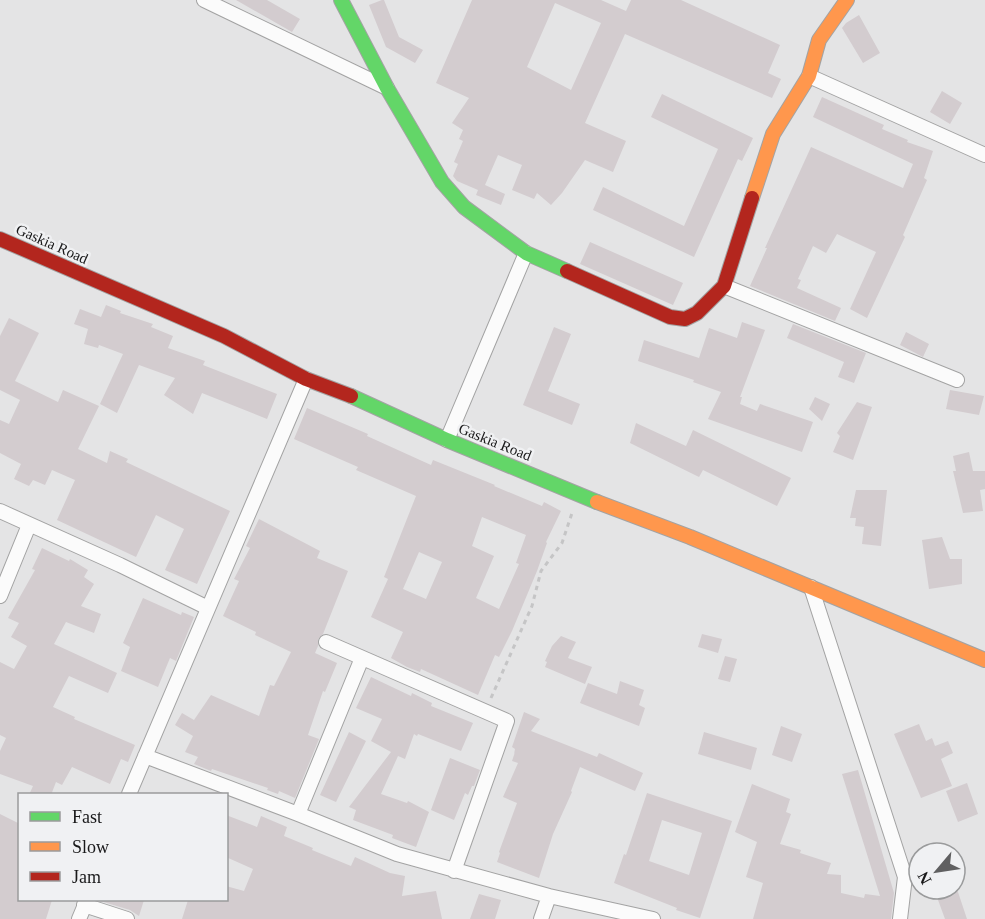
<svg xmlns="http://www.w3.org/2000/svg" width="985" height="919" viewBox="0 0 985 919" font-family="Georgia,serif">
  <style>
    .building { fill: #d3cccf; fill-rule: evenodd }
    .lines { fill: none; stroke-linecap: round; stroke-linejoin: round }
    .street-casing { stroke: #a3a3a3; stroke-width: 16 }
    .fast-casing { stroke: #a3a3a3; stroke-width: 16 }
    .slow-casing { stroke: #a3a3a3; stroke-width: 16 }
    .jam-casing { stroke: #a3a3a3; stroke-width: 16 }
    .path { stroke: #c5c5c6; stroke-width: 3; stroke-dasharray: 4.5 4.5; stroke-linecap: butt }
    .street { stroke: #fbfbfb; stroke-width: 14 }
    .fast { stroke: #63d668; stroke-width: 14 }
    .slow { stroke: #ff974d; stroke-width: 14 }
    .jam { stroke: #b3261e; stroke-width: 14 }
    .labels { text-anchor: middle; stroke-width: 5; stroke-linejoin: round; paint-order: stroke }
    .street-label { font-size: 15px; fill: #19191a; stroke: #f0f1f3 }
  </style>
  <rect width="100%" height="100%" fill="#e4e4e5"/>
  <!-- building -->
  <path class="building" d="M236,0H267L300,19L292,32Z
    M382,0H384L399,37L423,50L415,63L386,47L369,5Z
    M472,0H601L626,11L631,0H681L780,45L768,73L781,79L772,98L625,34L585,123L626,141L613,172L585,160L562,193L551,205L537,193L534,199L512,190L522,165L498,155L485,185L505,194L501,205L476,195L478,190L457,181L453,176L458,164L454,162L463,141L459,139L463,130L452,123L469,98L436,83ZM555,3L601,23L571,90L527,67Z
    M859,15L880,53L863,63L842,28L846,23Z
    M942,91L962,103L950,124L930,112Z
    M662,94L753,138L742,161L738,159L694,257L593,210L603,187L684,226L718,149L651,117Z
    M822,97L884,125L882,129L908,140L907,142L933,151L924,178L927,180L903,235L905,237L867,318L850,309L876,252L837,234L826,253L813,246L798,279L801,280L797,288L841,308L835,321L750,286L767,248H765L811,147L903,188L913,164L813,117Z
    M590,242L683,283L673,305L580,264Z
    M106,305L121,311L120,313L153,324L151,327L173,336L168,348L205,361L203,365L277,394L267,419L202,393L193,414L164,395L175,378L139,365L117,413L100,404L123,354L99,345L98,348L84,344L88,329L74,324L80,309L101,317Z
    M9,318L39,333L15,381L58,402L63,390L99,406L78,449L107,463L110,451L128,459L126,462L230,511L197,584L165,570L184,529L156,515L136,557L57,520L75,480L52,470L45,485L33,480L29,486L14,479L21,464L0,453V420L9,424L20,400L0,390V336Z
    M742,322L765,330L740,397H742L740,404L757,411L760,404L813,422L802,452L708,419L721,392L693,382L694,380L638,361L644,340L699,358L709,328L737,338Z
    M793,324L866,353L854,383L838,377L844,362L787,338Z
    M554,327L571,334L548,391L580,404L572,425L523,405Z
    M906,332L929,344L923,357L900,345Z
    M950,390L984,396L979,415L946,409Z
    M815,397L830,404L822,421L809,409Z
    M857,402L872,407L853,460L833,452L840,436L837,433Z
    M307,408L368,434L367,436L431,465L433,460L495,485L494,486L542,506L544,502L561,511L546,542L547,543L537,571L512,631L499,657L495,655L478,695L421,669L420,672L407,667L391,658L403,632L371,617L388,579L384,577L416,496L356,470L358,467L294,439ZM482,517L526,535L516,563L519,564L499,609L476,598L494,556L472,546ZM419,552L442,562L426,599L403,589Z
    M636,423L686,446L693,430L791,478L777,506L703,470L699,477L630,443Z
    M969,452L973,471H985V489L980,490L983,511L963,513L953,471H956L953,456Z
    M856,490H887L881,546L862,544L864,527L855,526L856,518H850Z
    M259,519L320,551L317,558L348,571L323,634L318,639V646L315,653L337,663L325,692L323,691L308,735L319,739L295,798L279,791L278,794L267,790L268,788L212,769L211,771L194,764L198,757L185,752L193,736L175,725L182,713L194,720L211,695L259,716L270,685L274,686L291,652L255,635L256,632L223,616L239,581L234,579L250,548L246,546Z
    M942,537L950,559H962V584L929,589L922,540Z
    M42,548L69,561L70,559L88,570L84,577L94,584L81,606L101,614L94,633L66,622L54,644L117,673L108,693L69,676L53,707L75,717L74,719L135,745L128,762L121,759L110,784L72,767L62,785L56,782L51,795H29L33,786L0,774V751L6,738L0,735V662L14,669L27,646L11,637L19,623L8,618L35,570L32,569Z
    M143,598L181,615L182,612L194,617L176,661L170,658L158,687L121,671L130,647L123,643Z
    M702,634L722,639L718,653L698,647Z
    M561,636L576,642L568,658L592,667L585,684L545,667L547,662L545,661L552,646Z
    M725,656L737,659L730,682L718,679Z
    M371,677L411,696L412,693L432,703L431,706L473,723L461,751L418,734L417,736L414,734L405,759L398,756L381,794L407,803L408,801L429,812L416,847L392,838L393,835L353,820L356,810L349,807L391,752L371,741L382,719L356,708Z
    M620,681L644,690L639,705L645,708L639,726L580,703L588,683L617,694Z
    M524,712L540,719L531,731L597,757L599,753L643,773L635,791L580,767L571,791L572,792L553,834L539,878L497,862L500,853L499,852L517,803L503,797L518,763L512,761L515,752L514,754L515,749L512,747Z
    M919,724L926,741L932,738L935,746L948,741L953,753L941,759L952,786L921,798L894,734Z
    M781,726L802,734L792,762L772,755Z
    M349,732L366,741L336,802L320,795Z
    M704,732L757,748L751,770L698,754Z
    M450,758L480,770L474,786H472L468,795L465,793L454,820L431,810Z
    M858,770L894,893L891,919H753L763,883L746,877L757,842L735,832L752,784L790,799L786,812L791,814L780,844L801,850L800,853L831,863L827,874L841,875V893L864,898L865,894L880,896L842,774Z
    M967,783L978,814L958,822L946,791Z
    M647,793L732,821L700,918L676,910L677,908L614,883L624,854L626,855ZM662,820L702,833L689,875L649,861Z
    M0,814L20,824V900H52L46,919H0Z
    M226,815L257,827L261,816L287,827L284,836L313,848L312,850L351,866L355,857L390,873L405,876L402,896L436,891L442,919H182L188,900H226V886L244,891L253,869L226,857Z
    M934,889H957L967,919H945Z
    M479,894L501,900L495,919H470Z
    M97,900H144L139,916L130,910Z"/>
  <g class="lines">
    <!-- street casing -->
    <g class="street-casing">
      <path id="street" d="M204,0L387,88
        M809,76L985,155
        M724,286L957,380
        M447,440L526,253
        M0,511L120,565L208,608
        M811,587L905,877L900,919
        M0,596L29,525
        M326,642L507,721L454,871
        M145,756L298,814L397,854L549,896L653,919
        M129,794L306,379
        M298,814L362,658
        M84,905L127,919
        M79,919L87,900
        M541,919L549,896"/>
    </g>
    <!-- fast casing -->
    <g class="fast-casing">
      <path id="fast" d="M341,0L387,88L442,182L464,207L526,253L567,271
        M351,396L447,440L597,502"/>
    </g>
    <!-- slow casing -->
    <g class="slow-casing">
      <path id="slow" d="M752,198L773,134L809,76L819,40L847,0
        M597,502L690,537L985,660"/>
    </g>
    <!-- jam casing -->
    <g class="jam-casing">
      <path id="jam" d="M0,239L224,336L306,379L351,396
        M567,271L670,317L685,319L697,313L724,286L752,198"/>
    </g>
    <!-- path -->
    <path class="path" d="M491,698L532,606L541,571L562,543L573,510"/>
    <!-- street -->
    <use href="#street" class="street"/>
    <!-- fast -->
    <use href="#fast" class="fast"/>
    <!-- slow -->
    <use href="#slow" class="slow"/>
    <!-- jam -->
    <use href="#jam" class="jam"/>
  </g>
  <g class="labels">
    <!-- street labels -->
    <g class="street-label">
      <text transform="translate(52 244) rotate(24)" y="5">Gaskia Road</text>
      <text transform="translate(495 442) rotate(22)" y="5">Gaskia Road</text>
    </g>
  </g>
  <!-- legend -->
  <rect x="18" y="793" width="210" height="108" fill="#f0f1f3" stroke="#9a9b9c" stroke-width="1.5"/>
  <rect x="30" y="812" width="30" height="9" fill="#63d668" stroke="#9a9b9c" stroke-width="1.5"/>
  <text x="72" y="823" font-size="18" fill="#19191a">Fast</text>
  <rect x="30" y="842" width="30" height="9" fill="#ff974d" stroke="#9a9b9c" stroke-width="1.5"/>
  <text x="72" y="853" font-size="18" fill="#19191a">Slow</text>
  <rect x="30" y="872" width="30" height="9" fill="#b3261e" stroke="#9a9b9c" stroke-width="1.5"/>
  <text x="72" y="883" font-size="18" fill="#19191a">Jam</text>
  <!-- north arrow -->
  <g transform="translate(937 871) rotate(241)"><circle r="28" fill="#f0f1f3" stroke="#9a9b9c" stroke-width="1.5"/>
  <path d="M0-4.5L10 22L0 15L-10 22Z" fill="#606061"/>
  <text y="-9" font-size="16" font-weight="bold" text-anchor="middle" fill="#19191a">N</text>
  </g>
</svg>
